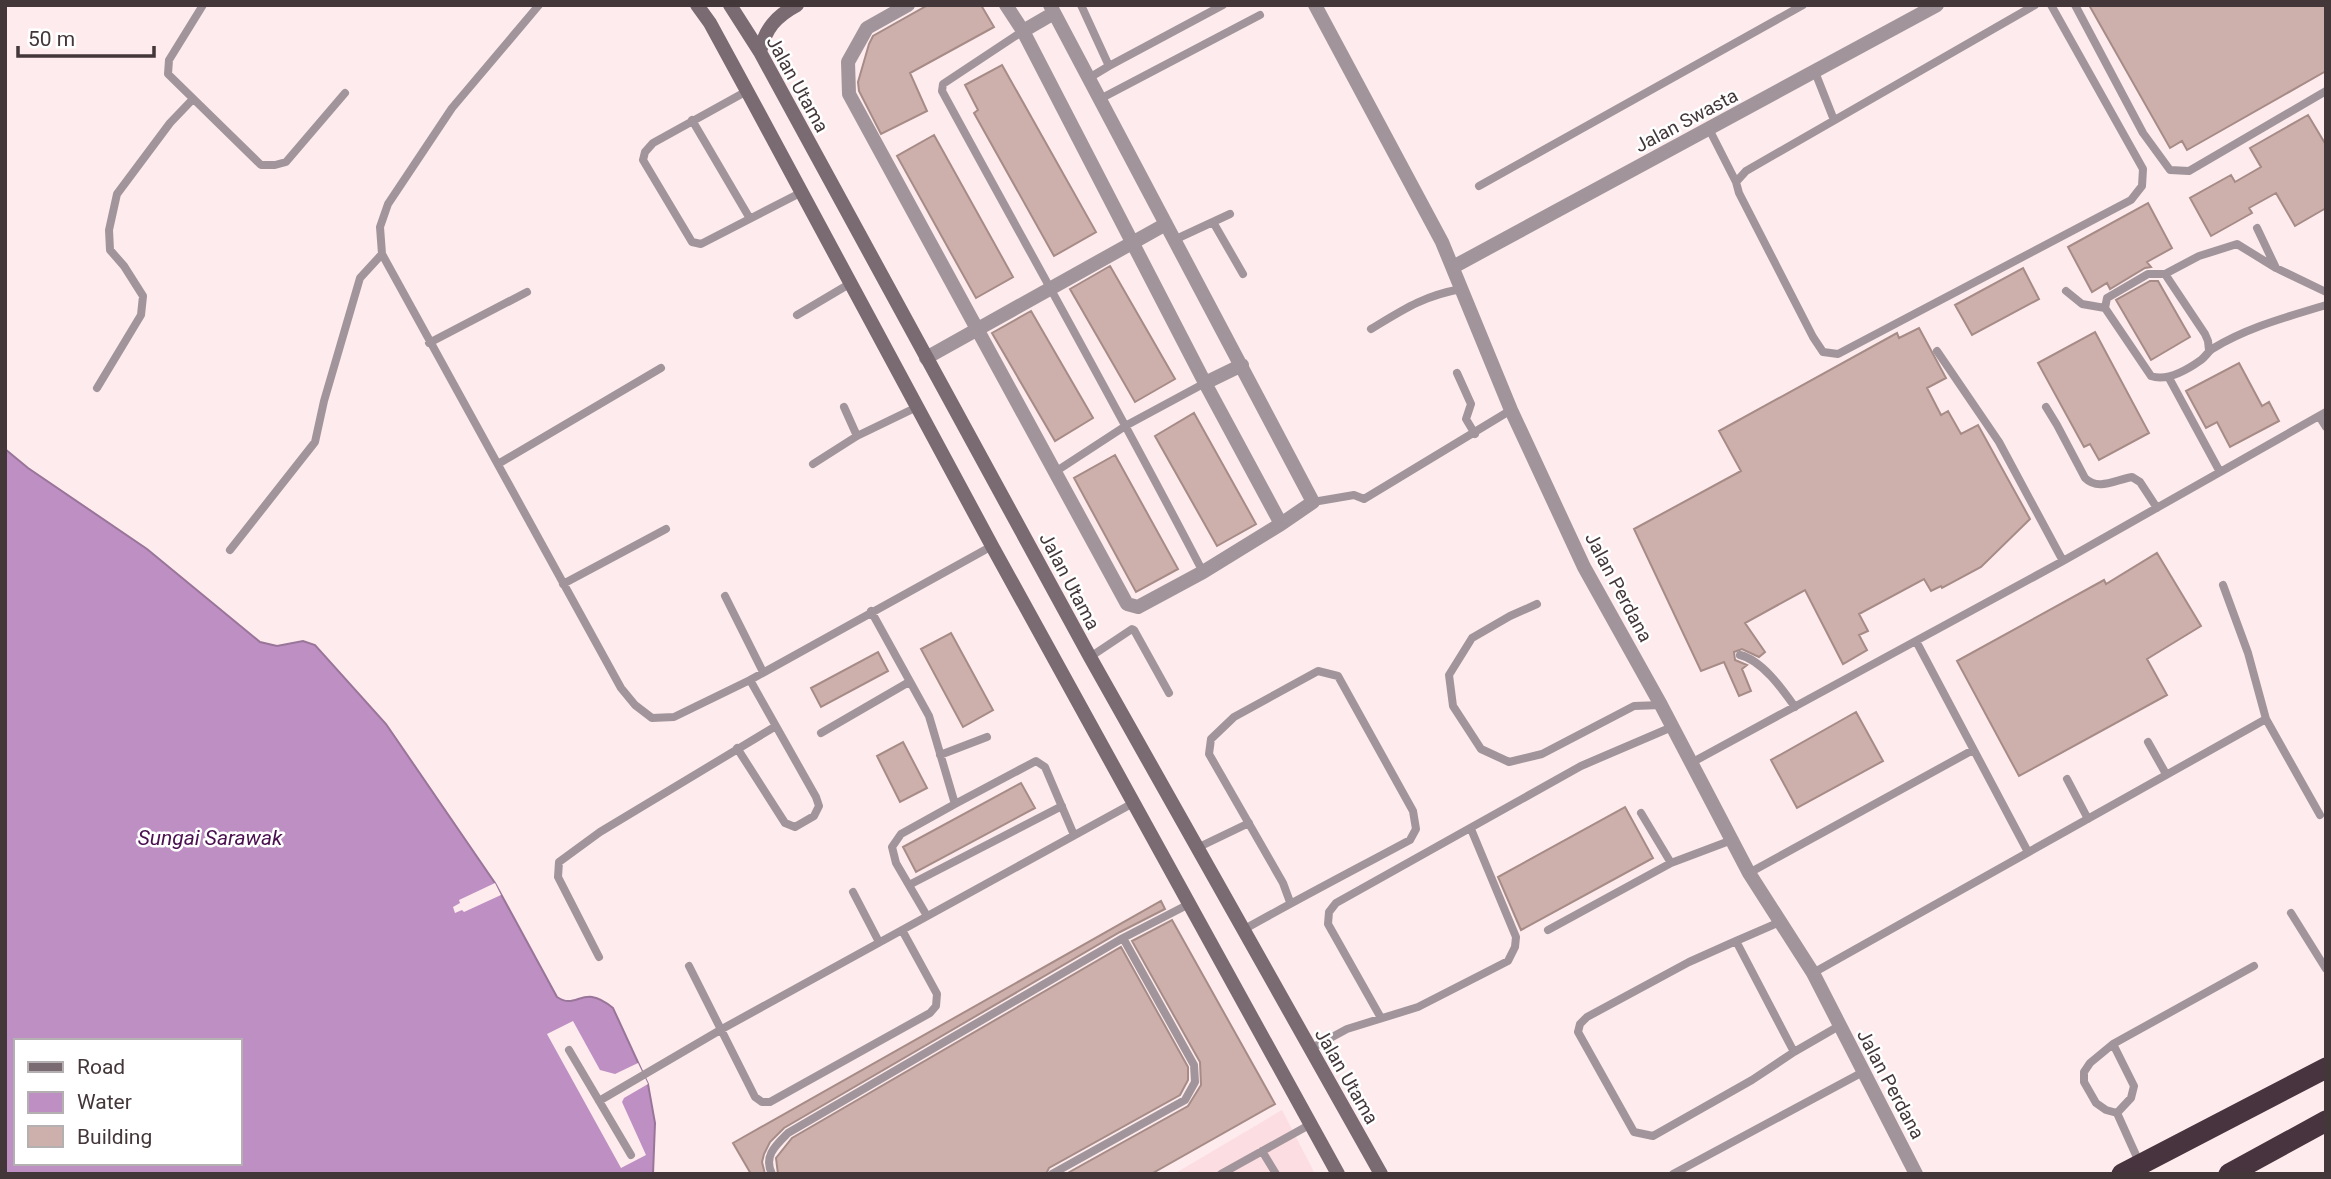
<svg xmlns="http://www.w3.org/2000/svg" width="2331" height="1179" viewBox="0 0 2331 1179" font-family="Roboto,sans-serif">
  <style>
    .built { fill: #fcdde2 }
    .water { fill: #be8fc2; stroke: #997599; stroke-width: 2; fill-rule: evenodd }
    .pier { fill: #fdebed }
    .building { fill: #cdb0ab; stroke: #a68b86; stroke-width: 2 }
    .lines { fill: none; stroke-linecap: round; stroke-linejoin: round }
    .lane { stroke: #a1959b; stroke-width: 8 }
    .street { stroke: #a1959b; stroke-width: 14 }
    .secondary { stroke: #7a6b72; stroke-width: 14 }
    .highway { stroke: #48343e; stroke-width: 21 }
    .labels { text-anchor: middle; stroke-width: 5; stroke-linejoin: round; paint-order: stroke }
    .street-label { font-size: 19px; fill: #433739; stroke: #fff }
    .water-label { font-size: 21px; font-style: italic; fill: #4b1050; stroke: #fff }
  </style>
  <rect width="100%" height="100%" fill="#fdebed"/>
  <!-- built -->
  <path class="built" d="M1282,1110L1315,1174H1174Z"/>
  <!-- water -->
  <path class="water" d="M5,449L28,468L147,549L260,642L277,646L303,641L315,645L386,724L495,883L557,997C578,1011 582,982 613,1008L648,1084L655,1123L653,1174H5ZM16,1041H240V1163H16Z"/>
  <!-- pier -->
  <path class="pier" d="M495,883L501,895L464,912L462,910L455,913L453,907L460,903L459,900Z
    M573,1021L600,1070L615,1074L638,1063L648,1084L624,1098L622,1102L646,1155L621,1168L547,1034Z"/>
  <!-- building -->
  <path class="building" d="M928,5H981L994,27L910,73L927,111L881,134L859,91L858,82L869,44L873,36Z
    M2089,5H2326V71L2187,150L2182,141L2170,148Z
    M1002,65L1096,232L1054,256L974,113L978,110L965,85Z
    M2308,115L2326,145V208L2295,226L2276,193L2249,208L2252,213L2211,236L2190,198L2231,175L2235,182L2261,167L2250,148Z
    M934,135L1013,277L976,298L897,156Z
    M2148,203L2172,248L2147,262L2151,267L2145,268L2110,289L2107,283L2092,292L2068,247Z
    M1110,266L1175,379L1135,402L1070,289Z
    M2023,268L2039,299L1972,335L1955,305Z
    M2150,281H2158L2190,337L2151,360L2116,300Z
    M1031,311L1093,418L1055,441L992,333Z
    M1919,328L1946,378L1927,388L1941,415L1948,411L1961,434L1978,425L2030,519L1981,567L1942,588L1941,586L1931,591L1924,579L1859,614L1868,631L1859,635L1867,650L1843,664L1805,590L1745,623L1765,652L1759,657L1742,649L1734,652L1735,660L1747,665L1742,669L1751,691L1739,696L1724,662L1701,671L1634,529L1741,471L1719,431L1897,333L1899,338Z
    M2095,332L2149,433L2099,460L2090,444L2084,447L2038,363Z
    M2239,363L2262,406L2269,402L2279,421L2230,447L2217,422L2206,428L2186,391Z
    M1194,413L1256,524L1217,546L1155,436Z
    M1115,455L1178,569L1136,592L1074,478Z
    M2157,553L2201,626L2147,659L2167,695L2019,776L1957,661L2104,580L2106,584Z
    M951,633L993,710L963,727L921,649Z
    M878,652L888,671L821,707L811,688Z
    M1856,712L1883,761L1797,808L1771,760Z
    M903,742L927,788L900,802L877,756Z
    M1021,783L1035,808L916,872L903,847Z
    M1625,807L1653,858L1521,930L1498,877Z
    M1161,901L1165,909L1120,932L784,1128L770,1142L764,1154L762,1162L765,1174H751L733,1143Z
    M1172,920L1275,1104L1151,1174H1066L1188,1106L1201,1085L1200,1062L1132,941Z
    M1121,947L1188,1067V1080L1180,1095L1049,1168L1046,1174H778L776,1158L792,1138Z"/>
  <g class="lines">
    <!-- lane -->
    <path class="lane" d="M203,5L169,60L168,74L261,165H275L286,162L345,93
      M539,5L452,108L388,204L380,227L382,254L621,688L635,705L652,718L674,717L750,680L992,546
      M1081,5L1109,66L1089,78
      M2035,5L1746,171L1736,182L1739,193L1813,337L1823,352L1838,354L2131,200L2142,186L2143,169L2051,5
      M2075,5L2143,133L2170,170L2189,171L2326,91
      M1023,31L943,84L942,91C1029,251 1119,410 1203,572
      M1109,66L1223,5
      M1815,72L1834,120
      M747,91L653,143L645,152L643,160L692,242L701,244L802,192
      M1100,99L1260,15
      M692,120L749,217
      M1709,129L1736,182
      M1479,186L1803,5
      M1213,222L1243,274
      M2257,228L2276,268L2326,292
      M1174,240L1230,214
      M2165,274L2199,256L2237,244L2276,268
      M2066,291L2082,304L2105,308L2151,376C2167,382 2187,370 2201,360C2205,357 2208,352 2212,349C2248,327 2287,317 2326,305
      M2105,308L2107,298L2148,274H2165L2205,334L2208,341L2209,350
      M797,315L851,283
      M1371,329C1404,309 1423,296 1461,289
      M429,343L527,292
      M1937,351L1999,442L2063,561
      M1457,373L1471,404L1466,419L1475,434
      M2169,378L2220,472
      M97,388L141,315L143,296L124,266L110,250L109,230L117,194L170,123L192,100
      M844,407L857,436
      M2046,407L2057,425L2085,478C2098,491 2115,480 2132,477L2140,482L2157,508
      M2319,416L2326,427
      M498,464L661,368
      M813,464L857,436L917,407
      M1055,472L1127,425L1205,383
      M1313,502L1354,495L1364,499L1511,410
      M230,550L315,442L324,401L360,278L382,254
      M563,584L666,529
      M2223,585L2248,653L2266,719
      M725,596L763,672
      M1537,604L1510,616L1472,638L1449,675L1453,706L1481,749L1509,762L1542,754L1634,706L1661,705
      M871,611L929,716L955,804L1036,761L1045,767L1074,835
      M1916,641L2028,852
      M1740,655C1762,660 1783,690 1795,707
      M1090,657L1132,629L1134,630L1169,693
      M821,733L909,682
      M2148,742L2166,774
      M737,748L785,823L795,827L814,816L819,806L816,797L750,680
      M940,755L987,737
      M1691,763L2063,561L2326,412
      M2067,779L2088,819
      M1641,813L1671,863
      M1197,848L1249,823
      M1749,873L1973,750
      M909,885L1062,806
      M853,892L879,942
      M2291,913L2326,969
      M927,916L896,863L892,847L901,834L955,804
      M1780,922L1736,941L1794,1052L1839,1026
      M1243,930C1298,899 1354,870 1410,840L1416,829L1413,811L1338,676L1318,671L1234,717L1211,739L1209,754L1283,883L1290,902
      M1548,930L1671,863L1732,840
      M1736,941L1689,962L1587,1017L1580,1024L1578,1032L1634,1132L1653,1136L1752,1080L1794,1052
      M599,957L558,877L559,862L600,832L776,726
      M689,966L755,1097L762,1102H770L930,1013L936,1006L937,994L902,930
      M1813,973L2266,719L2320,815
      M1381,1018L1328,924L1329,912L1336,903L1581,766L1672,727
      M2113,1044L2134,1086L2131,1098L2117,1113L2140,1164
      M1310,1049L1347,1029L1418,1007L1508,961L1515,947L1516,937L1471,829
      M569,1050L631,1155
      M599,1101L722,1029L1135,802
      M2117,1113L2106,1110L2096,1103L2084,1082V1072L2090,1063L2113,1044L2254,966
      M1262,1151L1276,1174
      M772,1174C763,1156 776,1145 788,1133L1123,938L1191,903
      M1052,1174L1185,1100L1195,1082L1194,1065L1123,938
      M1221,1174L1311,1124
      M1673,1174L1863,1072"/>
    <!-- street -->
    <path class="street" d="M908,5L867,28L848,62L849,94L1127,604L1138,607L1203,572L1281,524L1205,383L1023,31L1006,5
      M1050,5L1313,502L1281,524
      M1315,5L1442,242L1511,410L1584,567L1661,705L1749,873L1813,973L1916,1174
      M1023,31L1054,13
      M1453,267L1937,5
      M926,358L1166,224
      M1205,383L1242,365"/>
    <!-- secondary -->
    <path class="secondary" d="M697,5L710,23L747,91L992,546L1338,1174
      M730,5L760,52L1090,657L1381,1174
      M760,52C765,29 776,16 797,5"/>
    <!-- highway -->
    <path class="highway" d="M2122,1174L2326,1068
      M2229,1174L2326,1121"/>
  </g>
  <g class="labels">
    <!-- street labels -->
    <g class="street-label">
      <text transform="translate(798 84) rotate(61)" y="7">Jalan Utama</text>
      <text transform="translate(1686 120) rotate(-28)" y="7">Jalan Swasta</text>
      <text transform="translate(1070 581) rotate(62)" y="7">Jalan Utama</text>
      <text transform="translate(1619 587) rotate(62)" y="7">Jalan Perdana</text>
      <text transform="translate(1347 1076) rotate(60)" y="7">Jalan Utama</text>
      <text transform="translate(1891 1084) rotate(62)" y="7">Jalan Perdana</text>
    </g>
    <!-- water labels -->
    <g class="water-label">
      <text x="210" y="845">Sungai Sarawak</text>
    </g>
  </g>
  <!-- border -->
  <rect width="2331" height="1179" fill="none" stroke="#433739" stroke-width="14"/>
  <!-- legend -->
  <rect x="14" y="1039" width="228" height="126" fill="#ffffff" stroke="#b4afb0" stroke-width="2"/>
  <rect x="28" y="1062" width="35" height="10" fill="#7a6b72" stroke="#b4afb0" stroke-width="2"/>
  <text x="77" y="1074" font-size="21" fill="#433739">Road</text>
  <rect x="28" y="1092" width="35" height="21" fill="#be8fc2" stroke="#b4afb0" stroke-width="2"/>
  <text x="77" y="1109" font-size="21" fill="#433739">Water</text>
  <rect x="28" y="1126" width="35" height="21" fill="#cdb0ab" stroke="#b4afb0" stroke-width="2"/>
  <text x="77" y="1144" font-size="21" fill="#433739">Building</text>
  <!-- scale -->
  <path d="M18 46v10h136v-10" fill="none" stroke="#433739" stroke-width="3.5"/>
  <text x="28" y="46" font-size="21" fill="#433739" stroke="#ffffff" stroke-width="5" paint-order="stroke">50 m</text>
</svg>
